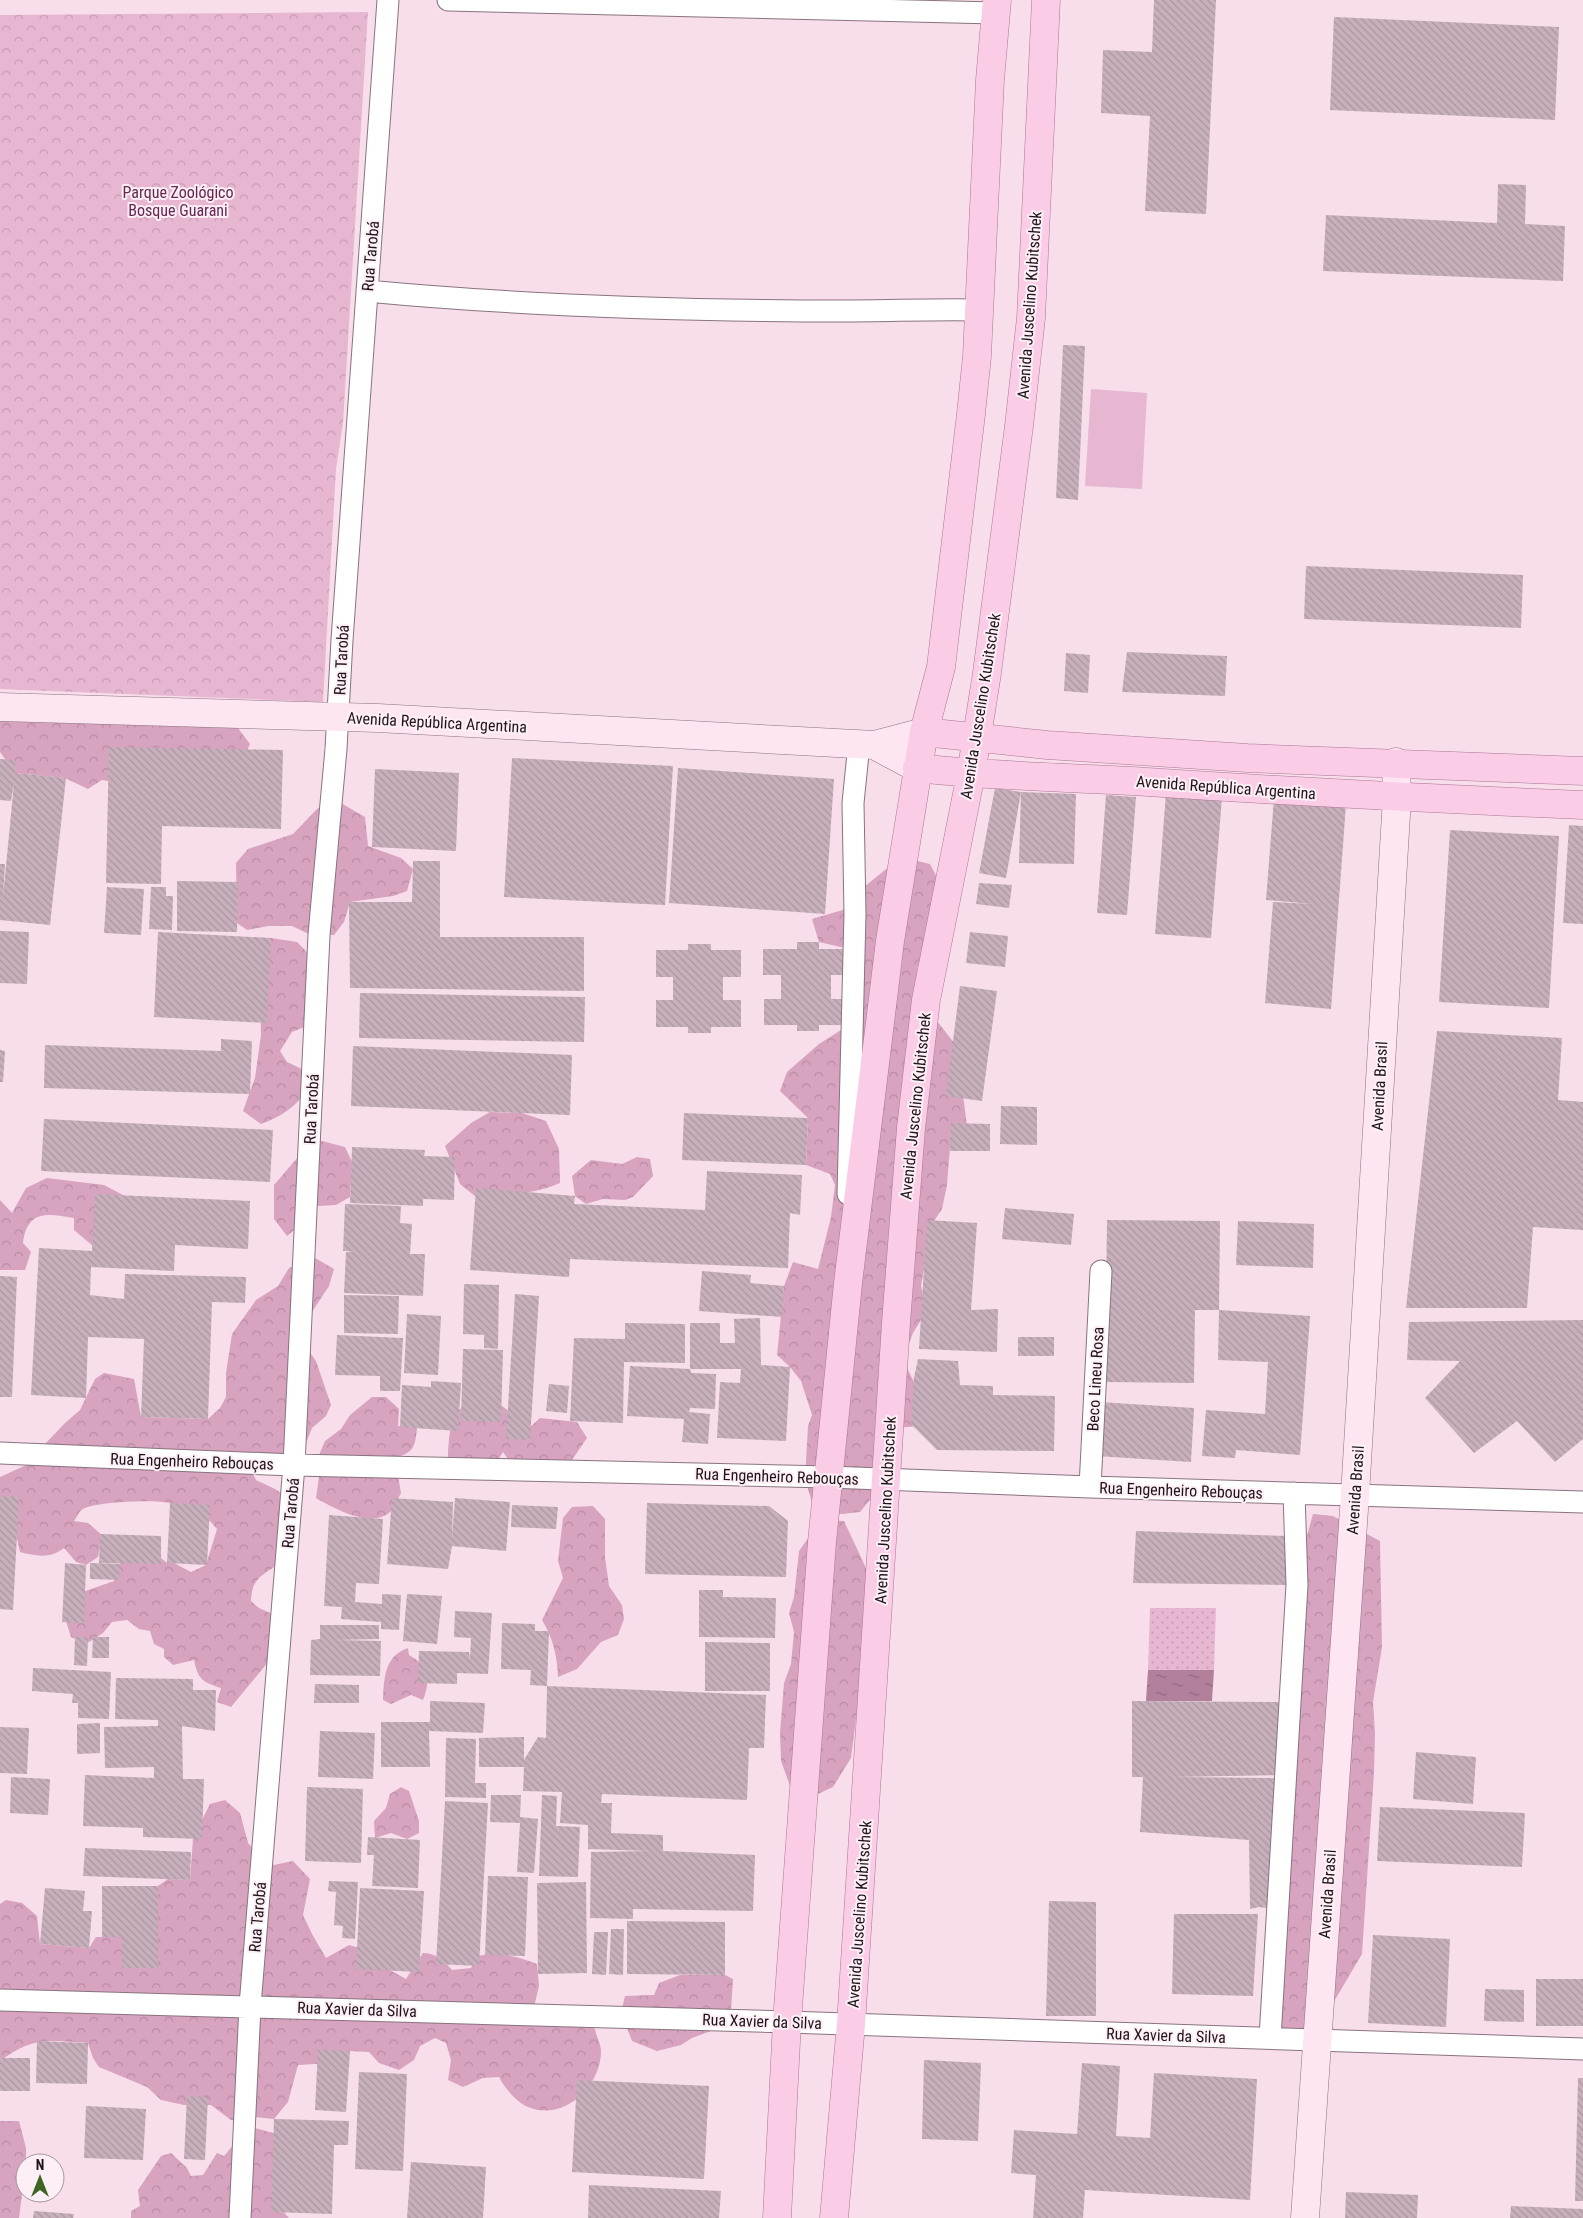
<svg xmlns="http://www.w3.org/2000/svg" width="1583" height="2218" viewBox="0 0 1583 2218" font-family="'Roboto Condensed',sans-serif">
  <style>
    .forest { fill: url(#forest-crowns) }
    .park { fill: url(#park-crowns) }
    .garden { fill: url(#garden-dots) }
    .pitch { fill: #e7b7d1 }
    .water { fill: url(#water-ripples) }
    .building { fill: url(#building-back-hatch) }
    .lines { fill: none; stroke-linecap: round; stroke-linejoin: round }
    .street-casing { stroke: #89737f; stroke-width: 23 }
    .secondary-casing { stroke: #89737f; stroke-width: 29 }
    .primary-casing { stroke: #ab7693; stroke-width: 29 }
    .street { stroke: #fff; stroke-width: 21 }
    .secondary { stroke: #fde6f2; stroke-width: 28 }
    .primary { stroke: #facce5; stroke-width: 28 }
    .labels { text-anchor: middle; stroke-width: 4; stroke-linejoin: round; paint-order: stroke }
    .park-label { font-size: 16px; fill: #65274d; stroke: #feeff7 }
    .street-label { font-size: 16px; fill: #1e151a; stroke: #feeff7 }
  </style>
  <defs>
    <pattern id="forest-crowns" width="20" height="18" patternUnits="userSpaceOnUse" patternTransform="scale(1.25)"><rect width="20" height="18" fill="#d7a3bf"/><path d="M2 6a3 3 0 1 1 6 0M12 15a3 3 0 1 1 6 0" fill="none" stroke="#b88ba4"/></pattern>
    <pattern id="park-crowns" width="20" height="18" patternUnits="userSpaceOnUse" patternTransform="scale(1.25)"><rect width="20" height="18" fill="#e7b7d1"/><path d="M2 6a3 3 0 1 1 6 0M12 15a3 3 0 1 1 6 0" fill="none" stroke="#c69cb3"/></pattern>
    <pattern id="garden-dots" width="8" height="8" patternUnits="userSpaceOnUse" patternTransform="scale(1.25)"><rect width="8" height="8" fill="#e7b7d1"/><path d="M2 2h.1M6 6h.1" fill="none" stroke="#c69cb3" stroke-width="1.8" stroke-linecap="round"/></pattern>
    <pattern id="water-ripples" width="26" height="14" patternUnits="userSpaceOnUse" patternTransform="scale(1.25)"><rect width="26" height="14" fill="#b2809b"/><path d="M2 4q2-2 4 0t4 0M15 11q2-2 4 0t4 0" fill="none" stroke="#90687e"/></pattern>
    <pattern id="building-back-hatch" width="6" height="6" patternUnits="userSpaceOnUse" patternTransform="scale(1.25)"><rect width="6" height="6" fill="#c7afbb"/><path d="M-1 5l2 2M0 0l6 6M5-1l2 2" fill="none" stroke="#aa96a0"/></pattern>
  </defs>
  <rect width="100%" height="100%" fill="#f8deeb"/>
  <!-- forest -->
  <path class="forest" d="M0,707L228,715L250,744L236,774L130,785L102,780L88,789L65,778L15,773L0,752Z
    M334,799L365,817L368,846L401,858L413,869L407,891L393,896L350,902L344,922L334,935H311L292,926H268L247,930L237,923L236,863L248,849L293,834L317,809Z
    M901,857L930,864L943,889L926,948L917,968L920,999L958,1048L960,1086L964,1102L967,1127L950,1147L947,1185L942,1209L932,1224L921,1286L927,1310L913,1333L903,1360L930,1414L918,1426L897,1428L879,1489L860,1512L842,1514L814,1509L805,1479L808,1426L812,1415L801,1381L790,1367L777,1355L784,1286L793,1262L818,1269L831,1217L835,1185L830,1174L806,1165L808,1118L780,1091L787,1072L819,1044L849,1025V949L819,942L812,919L846,909L848,900Z
    M271,938L297,942L311,956L312,1024L292,1032L280,1051L287,1062L304,1070L309,1090C294,1107 283,1116 261,1124L243,1111L255,1078L261,1035L259,950Z
    M490,1112L522,1113L546,1121L559,1149L560,1183C534,1195 504,1194 476,1197L460,1184L445,1146L471,1123Z
    M322,1141L345,1147L352,1162L350,1197L336,1205L318,1206L304,1222L287,1236L274,1219V1185L304,1150Z
    M637,1157L650,1159L653,1176L633,1197L625,1200L603,1199L586,1204L575,1196L572,1176L591,1160L622,1164Z
    M47,1178L104,1185L123,1195L137,1212L100,1252L74,1230V1218C47,1213 27,1210 23,1243L31,1252L25,1270H0V1200L12,1213L26,1188Z
    M308,1258H315L334,1269L329,1286L306,1321L304,1344L316,1361L331,1405L326,1416L312,1428L304,1448L251,1469L256,1480L275,1489L287,1497L277,1565C260,1577 252,1579 251,1601L259,1608L272,1614L269,1661L231,1707L217,1702L221,1688C202,1682 198,1679 194,1660L173,1665L164,1657V1649L154,1644L150,1631L139,1629L127,1620L112,1622L103,1633L86,1644L71,1637L65,1618L74,1595L114,1581L116,1566L132,1555L161,1558L167,1563H174L191,1572L206,1565L217,1529L209,1520L187,1521C183,1514 177,1505 169,1503C155,1499 94,1502 83,1509C79,1511 77,1517 74,1521L88,1523L102,1535L98,1557L86,1565L76,1562L64,1548C50,1559 36,1556 20,1552L15,1530L0,1517V1477L33,1462L45,1444L65,1423L80,1410L95,1379L104,1373L134,1379L141,1417L208,1419L220,1408L226,1397V1373L232,1334L256,1300L278,1286L289,1268Z
    M372,1397H386L399,1409L398,1426L417,1428C415,1447 414,1452 395,1458L401,1493C398,1498 396,1505 392,1510C373,1531 334,1508 316,1498L319,1477V1455L325,1441L341,1429L350,1415Z
    M490,1397L530,1427L540,1418L577,1422L587,1438L572,1460L551,1466L510,1462L503,1452L494,1466L448,1460C448,1447 449,1421 458,1411C466,1402 479,1400 490,1397Z
    M593,1506L605,1519V1557L609,1586L622,1605L624,1619L618,1635L601,1642L577,1669L558,1677C557,1655 553,1638 542,1620L563,1578L558,1561L563,1518L572,1507Z
    M1313,1514L1333,1516L1380,1541L1382,1647L1373,1702L1375,1733L1374,1773L1362,1954L1313,2037L1272,2035L1303,1550Z
    M821,1520L844,1521L866,1568V1632L857,1711L851,1758L833,1787L807,1799L790,1786L781,1761L780,1733L784,1683L791,1664L794,1632L789,1613L794,1597L799,1551Z
    M408,1648L409,1655C429,1666 431,1680 423,1700L411,1695L391,1704L383,1700C384,1679 384,1656 408,1648Z
    M401,1787L409,1791L419,1821V1833L407,1839L391,1833L375,1838L374,1821L386,1808L390,1794Z
    M225,1800L240,1813L248,1843L269,1866L293,1861L310,1879L303,1915L312,1934L326,1958L349,1945L376,1953L388,1969L406,1979L423,1953C435,1953 444,1960 452,1970L471,1968L478,1956C498,1951 519,1957 537,1964L539,1986L534,2007L577,2019L595,2029C596,2036 601,2044 601,2051C601,2087 563,2122 528,2107C516,2102 505,2088 499,2077L483,2078L463,2087L448,2080L451,2060L446,2043L435,2038L420,2046L414,2060L399,2070L379,2063L369,2052L350,2051L332,2063L298,2065L288,2102L274,2119L255,2117L241,2122L231,2120L211,2105H184L161,2100L147,2087L99,2067L93,2058L88,2043C51,2041 35,2036 3,2059L0,2058V1904L6,1900L22,1903L37,1916L40,1944L89,1948L96,1937H122L158,1886L168,1879L190,1880L193,1838L210,1804Z
    M680,1975H725L733,1979L731,2010L711,2031L692,2038L681,2045L657,2051L632,2041L621,2013L625,1996L654,1995L659,1983Z
    M0,2121H19L26,2148V2163L19,2218H0Z
    M255,2128L273,2133L282,2144L275,2203L289,2218H131V2211L140,2206L138,2190L161,2156L171,2153L187,2168L191,2176L203,2175L217,2153L224,2156L246,2130Z"/>
  <!-- park -->
  <path class="park" d="M368,12L343,423L336,469L323,702L0,689V15Z"/>
  <!-- garden -->
  <path class="garden" d="M1150,1608H1216L1214,1670H1148Z"/>
  <!-- pitch -->
  <path class="pitch" d="M1091,389L1147,393L1142,489L1085,486Z"/>
  <!-- water -->
  <path class="water" d="M1148,1670H1214L1212,1701H1146Z"/>
  <!-- building -->
  <path class="building" d="M1154,0H1216L1206,214L1145,211L1150,116L1101,113L1103,50L1152,52Z
    M1334,17L1559,27L1555,120L1330,110Z
    M1498,184L1526,185L1525,224L1565,226L1563,281L1323,271L1326,215L1497,223Z
    M1063,345L1085,346L1078,500L1056,498Z
    M1306,566L1523,575L1521,628L1304,619Z
    M1127,652L1227,656L1225,696L1122,692Z
    M1066,653L1090,655L1088,693L1064,691Z
    M109,747L283,750L281,829L162,826L161,884L106,883Z
    M512,758L673,766L665,905L504,897Z
    M0,759L15,760V773L66,778L50,925L0,920V864H5L3,897L14,783L11,801L0,800Z
    M678,768L834,779L825,914L669,903Z
    M375,769L459,773L456,851L372,847Z
    M995,788L1021,792L1006,878L979,873Z
    M1021,792L1076,794L1074,864L1019,863Z
    M1166,793L1222,797L1211,938L1155,934Z
    M1106,795L1136,797L1127,915L1097,913Z
    M1274,798L1346,804L1331,1009L1265,1003L1273,902L1313,904L1266,900Z
    M1569,825L1583,826V924L1563,923Z
    M1450,830L1559,836L1549,1008L1439,1002Z
    M413,861H440V937H584V991L350,988L349,902H412Z
    M177,881L238,882L237,932L177,931Z
    M979,883L1012,885L1009,908L976,904Z
    M107,887L144,889L141,935L104,933Z
    M151,887H166V896H173L172,930L149,929Z
    M0,931L29,932L27,984L0,983Z
    M158,932L271,938L267,1023L154,1017Z
    M970,932L1008,936L1005,967L966,963Z
    M797,942H819V949H849V975H831V999H849V1025H819V1031H797V1025H764V999H781V975H763V949H797Z
    M688,944H711V950H741V977H723V1000H741V1027H711V1033H688V1027H656V1000H673V977H656V950H688Z
    M960,986L997,991L982,1101L946,1096Z
    M360,993L585,997L584,1042L359,1038Z
    M1437,1031L1562,1038L1558,1100L1583,1102V1230L1533,1227L1527,1308H1406Z
    M221,1039L252,1041L250,1094L44,1088L45,1045L221,1051Z
    M353,1046L572,1055L570,1115L351,1106Z
    M0,1050L5,1051L3,1082H0Z
    M1001,1106L1037,1107V1145L1000,1144Z
    M684,1113L808,1118L806,1165L682,1160Z
    M44,1119L273,1130L270,1182L41,1171Z
    M951,1123L990,1124V1151H950Z
    M352,1147L425,1150L424,1156L455,1157L454,1200L423,1199V1206L350,1203Z
    M707,1171L802,1175L800,1215L790,1213L788,1268L570,1259L569,1277L470,1270L476,1188L575,1196L574,1204L705,1210Z
    M95,1194L250,1201L248,1249L175,1245L174,1271L91,1267L90,1295L124,1299L125,1274L246,1277L245,1303L212,1302L208,1419L141,1417L144,1339L88,1337L86,1398L31,1395L39,1248L92,1251Z
    M345,1204L401,1206L400,1223L412,1224L410,1254H425L423,1296L344,1293L346,1252L354,1251H343Z
    M1005,1208L1074,1214L1071,1245L1002,1239Z
    M927,1220L977,1223L971,1310L998,1309L997,1352L919,1349Z
    M1107,1220L1220,1221L1219,1310H1195L1194,1383L1105,1382Z
    M1238,1221L1314,1224L1313,1268L1236,1265Z
    M702,1271L751,1275L750,1283L784,1286L782,1317L699,1311Z
    M0,1276L17,1277L12,1397H0Z
    M464,1284L499,1285L498,1349L484,1348V1335L463,1334Z
    M515,1294L539,1296L530,1440L506,1439Z
    M344,1295L399,1296L398,1334L344,1333Z
    M1219,1310L1310,1316L1300,1455L1236,1450L1235,1458L1202,1456L1206,1410L1265,1414L1268,1362L1218,1360Z
    M407,1314L441,1316L438,1375L404,1373Z
    M760,1318L761,1365L790,1367L786,1441L717,1438L720,1382L740,1383L741,1369H690L691,1373L716,1374L715,1409L690,1408L689,1412L710,1414L708,1444L682,1442L684,1419L627,1416L630,1366L690,1369V1323H720V1343H735L734,1319Z
    M1583,1320V1439L1555,1462L1517,1421L1474,1453L1425,1398L1460,1361L1407,1360L1409,1322Z
    M625,1323L685,1324V1363L624,1362L623,1423L570,1421L574,1338L625,1339Z
    M337,1335L403,1338L400,1391H380V1376L335,1375Z
    M1018,1337H1054V1356H1018Z
    M463,1349L503,1350L501,1422L461,1421Z
    M918,1359L958,1361L960,1385L993,1386V1395L1055,1396L1054,1451L937,1450L911,1424L914,1378Z
    M431,1381L461,1383L458,1431L400,1427L402,1385L431,1387Z
    M549,1384L569,1386L567,1413L546,1411Z
    M1099,1402L1194,1408L1191,1462L1096,1456Z
    M0,1496L19,1497L13,1610L0,1609Z
    M392,1498L453,1502L452,1538L455,1498L510,1502L506,1551L452,1546L448,1569L387,1564Z
    M170,1503L210,1505L207,1565L167,1563Z
    M647,1503L769,1506L788,1521L786,1577L645,1574Z
    M512,1505L558,1507L556,1529L511,1527Z
    M329,1515L383,1519L379,1584L356,1583L355,1602L382,1604V1594L401,1595L399,1630L381,1629V1622L341,1619L342,1607L324,1606Z
    M1136,1531L1288,1536L1286,1585L1133,1583Z
    M100,1534L161,1536V1564L99,1563Z
    M65,1563L86,1565L84,1623L62,1622Z
    M90,1563L120,1564L119,1580L90,1579Z
    M699,1590H723V1597L776,1598L775,1638L699,1637Z
    M407,1594L442,1596L437,1644L403,1641Z
    M455,1611L492,1613L488,1674L457,1673V1684L418,1683L419,1651L469,1652L470,1659L471,1638L454,1637Z
    M502,1623L535,1624V1631H549L547,1686L530,1685L531,1670L501,1669Z
    M320,1625H379V1639L336,1640L381,1641L380,1676L310,1675L311,1640L320,1639Z
    M75,1637H88L87,1666L74,1665Z
    M93,1637H109V1658H92Z
    M705,1642L770,1643V1691H705Z
    M33,1668L111,1672L109,1719L78,1718V1703H72L73,1694L32,1691Z
    M116,1678L193,1679V1690H216L215,1731L182,1726L183,1779H204L202,1839L143,1837V1828L83,1826L85,1775L154,1778V1767L105,1768L104,1727L158,1726V1720L115,1719Z
    M315,1684L359,1685V1703H314Z
    M547,1686L766,1695L764,1748H749L747,1800L602,1794L601,1803H612L611,1833L663,1835V1851L755,1855L753,1911L633,1909V1919L590,1918L591,1852L650,1851L588,1849V1825L560,1823L562,1792L523,1791L524,1767H479V1738L524,1737V1760L538,1737L546,1738Z
    M430,1701L485,1703L483,1733L429,1731L430,1767H381V1722H430Z
    M1132,1701L1277,1702L1287,1707L1282,1775L1172,1777L1280,1778L1274,1909L1259,1907L1250,1909L1249,1840L1140,1832L1143,1777H1132Z
    M100,1723V1753L77,1754V1724Z
    M0,1727L29,1728L27,1774L0,1773Z
    M320,1731L375,1733L373,1779L318,1777Z
    M446,1738L476,1739L475,1783H486V1798L445,1797Z
    M1416,1752L1476,1757L1473,1804L1413,1799Z
    M11,1777L50,1779L48,1815L10,1813Z
    M307,1787L363,1789L361,1863L305,1861Z
    M491,1795H521L520,1817L538,1819L534,1873L517,1872L520,1823L490,1822Z
    M542,1795L557,1796L556,1826L580,1827L578,1877L539,1876Z
    M445,1801L488,1803L479,1966L436,1964Z
    M1380,1807L1525,1813L1522,1867L1377,1861Z
    M368,1837L420,1840L418,1888L372,1886L374,1855H367Z
    M85,1848L191,1852L190,1880L83,1876Z
    M488,1876L528,1877L525,1956L485,1955Z
    M329,1881L358,1882L355,1939L342,1938L343,1926L334,1925L336,1892L328,1891Z
    M586,1882L587,1973L538,1974L537,1883Z
    M102,1886H158V1968H122V1937H102Z
    M45,1888L85,1891L83,1911H92L89,1948L40,1944Z
    M360,1888L424,1891L419,1972L356,1969Z
    M1049,1901L1096,1902V2016H1046Z
    M1174,1914H1258L1253,1996L1172,1994Z
    M627,1921L725,1922V1975L627,1974Z
    M611,1929H624L623,1975L609,1974Z
    M594,1932H608L606,1975L592,1974Z
    M1373,1935L1450,1939L1446,2027L1368,2023Z
    M1536,1979H1583V2026H1536Z
    M1485,1989L1524,1990V2022L1484,2021Z
    M37,2041L88,2043L87,2084L36,2083Z
    M318,2049L350,2051L346,2112L315,2110Z
    M0,2058H30V2091H0Z
    M924,2060L981,2063L978,2141L922,2139Z
    M1082,2063L1120,2066L1116,2136L1150,2138L1154,2073L1257,2079L1250,2200L1085,2190L1083,2218H1033L1036,2175L1011,2173L1014,2130L1077,2134Z
    M359,2072L407,2074L403,2171L355,2169Z
    M1578,2078H1583V2201H1575Z
    M577,2080L709,2086L704,2179L572,2172Z
    M187,2096L208,2097L205,2160L184,2159Z
    M86,2106L146,2109L143,2160L84,2158Z
    M274,2119L349,2121L348,2145H334L332,2214L271,2212Z
    M411,2162L486,2167L483,2218H407Z
    M589,2185L721,2191L719,2218H588Z
    M1346,2192L1418,2195L1417,2218H1345Z
    M1511,2206L1583,2209V2218H1510Z
    M34,2211L74,2214L73,2218H33Z"/>
  <g class="lines">
    <!-- street casing -->
    <g class="street-casing">
      <path id="street" d="M448,0L996,13
        M367,291C526,306 686,311 846,311C890,311 934,309 978,310
        M848,1194L855,914L853,803L859,744
        M0,1453L294,1465L829,1477L1090,1487L1583,1502
        M1090,1487L1101,1271
        M0,2000L787,2022L1583,2049
        M1270,2038L1297,1585L1294,1493
        M240,2218L250,2006L294,1465L319,935L336,749L342,640L388,0"/>
    </g>
    <!-- secondary casing -->
    <g class="secondary-casing">
      <path id="secondary" d="M0,707L378,718L874,745L924,732
        M874,745L917,768
        M1305,2218L1355,1495L1397,798L1396,762"/>
    </g>
    <!-- primary casing -->
    <g class="primary-casing">
      <path id="primary" d="M924,732L1047,745L1247,758L1583,771
        M917,768C988,776 1061,777 1132,781C1283,791 1433,799 1583,805
        M777,2218L787,2022L822,1542L848,1283L890,941L924,732L941,667L971,414L977,356L990,80L997,0
        M834,2218L851,2024L896,1323L911,1128L926,1000L971,774L987,673L1019,426L1031,318L1046,0"/>
    </g>
    <!-- street -->
    <use href="#street" class="street"/>
    <!-- secondary -->
    <use href="#secondary" class="secondary"/>
    <!-- primary -->
    <use href="#primary" class="primary"/>
  </g>
  <g class="labels">
    <!-- park labels -->
    <g class="park-label">
      <text x="178" y="198">Parque Zoológico<tspan x="178" dy="18">Bosque Guarani</tspan></text>
    </g>
    <!-- street labels -->
    <g class="street-label">
      <text transform="translate(370 256) rotate(-85)" y="6">Rua Tarobá</text>
      <text transform="translate(1029 305) rotate(-86)" y="6">Avenida Juscelino Kubitschek</text>
      <text transform="translate(341 660) rotate(-87)" y="6">Rua Tarobá</text>
      <text transform="translate(980 706) rotate(-81)" y="6">Avenida Juscelino Kubitschek</text>
      <text transform="translate(437 722) rotate(3)" y="6">Avenida República Argentina</text>
      <text transform="translate(1226 787) rotate(4)" y="6">Avenida República Argentina</text>
      <text transform="translate(1379 1086) rotate(-87)" y="6">Avenida Brasil</text>
      <text transform="translate(915 1106) rotate(-84)" y="6">Avenida Juscelino Kubitschek</text>
      <text transform="translate(311 1109) rotate(-87)" y="6">Rua Tarobá</text>
      <text transform="translate(1095 1379) rotate(-87)" y="6">Beco Lineu Rosa</text>
      <text transform="translate(192 1461) rotate(2)" y="6">Rua Engenheiro Rebouças</text>
      <text transform="translate(777 1476) rotate(2)" y="6">Rua Engenheiro Rebouças</text>
      <text transform="translate(1181 1490) rotate(2)" y="6">Rua Engenheiro Rebouças</text>
      <text transform="translate(1355 1490) rotate(-86)" y="6">Avenida Brasil</text>
      <text transform="translate(885 1510) rotate(-87)" y="6">Avenida Juscelino Kubitschek</text>
      <text transform="translate(290 1513) rotate(-85)" y="6">Rua Tarobá</text>
      <text transform="translate(1327 1894) rotate(-86)" y="6">Avenida Brasil</text>
      <text transform="translate(859 1914) rotate(-86)" y="6">Avenida Juscelino Kubitschek</text>
      <text transform="translate(257 1917) rotate(-85)" y="6">Rua Tarobá</text>
      <text transform="translate(357 2009) rotate(2)" y="6">Rua Xavier da Silva</text>
      <text transform="translate(762 2021) rotate(2)" y="6">Rua Xavier da Silva</text>
      <text transform="translate(1166 2035) rotate(2)" y="6">Rua Xavier da Silva</text>
    </g>
  </g>
  <!-- north arrow -->
  <g transform="translate(40 2178)"><circle r="24" fill="#feeff7" stroke="#a4989f"/>
  <path d="M0-4L9 19L0 12L-9 19Z" fill="#3c6622"/>
  <text y="-8" font-size="14" font-weight="bold" text-anchor="middle" fill="#1e151a">N</text>
  </g>
</svg>
